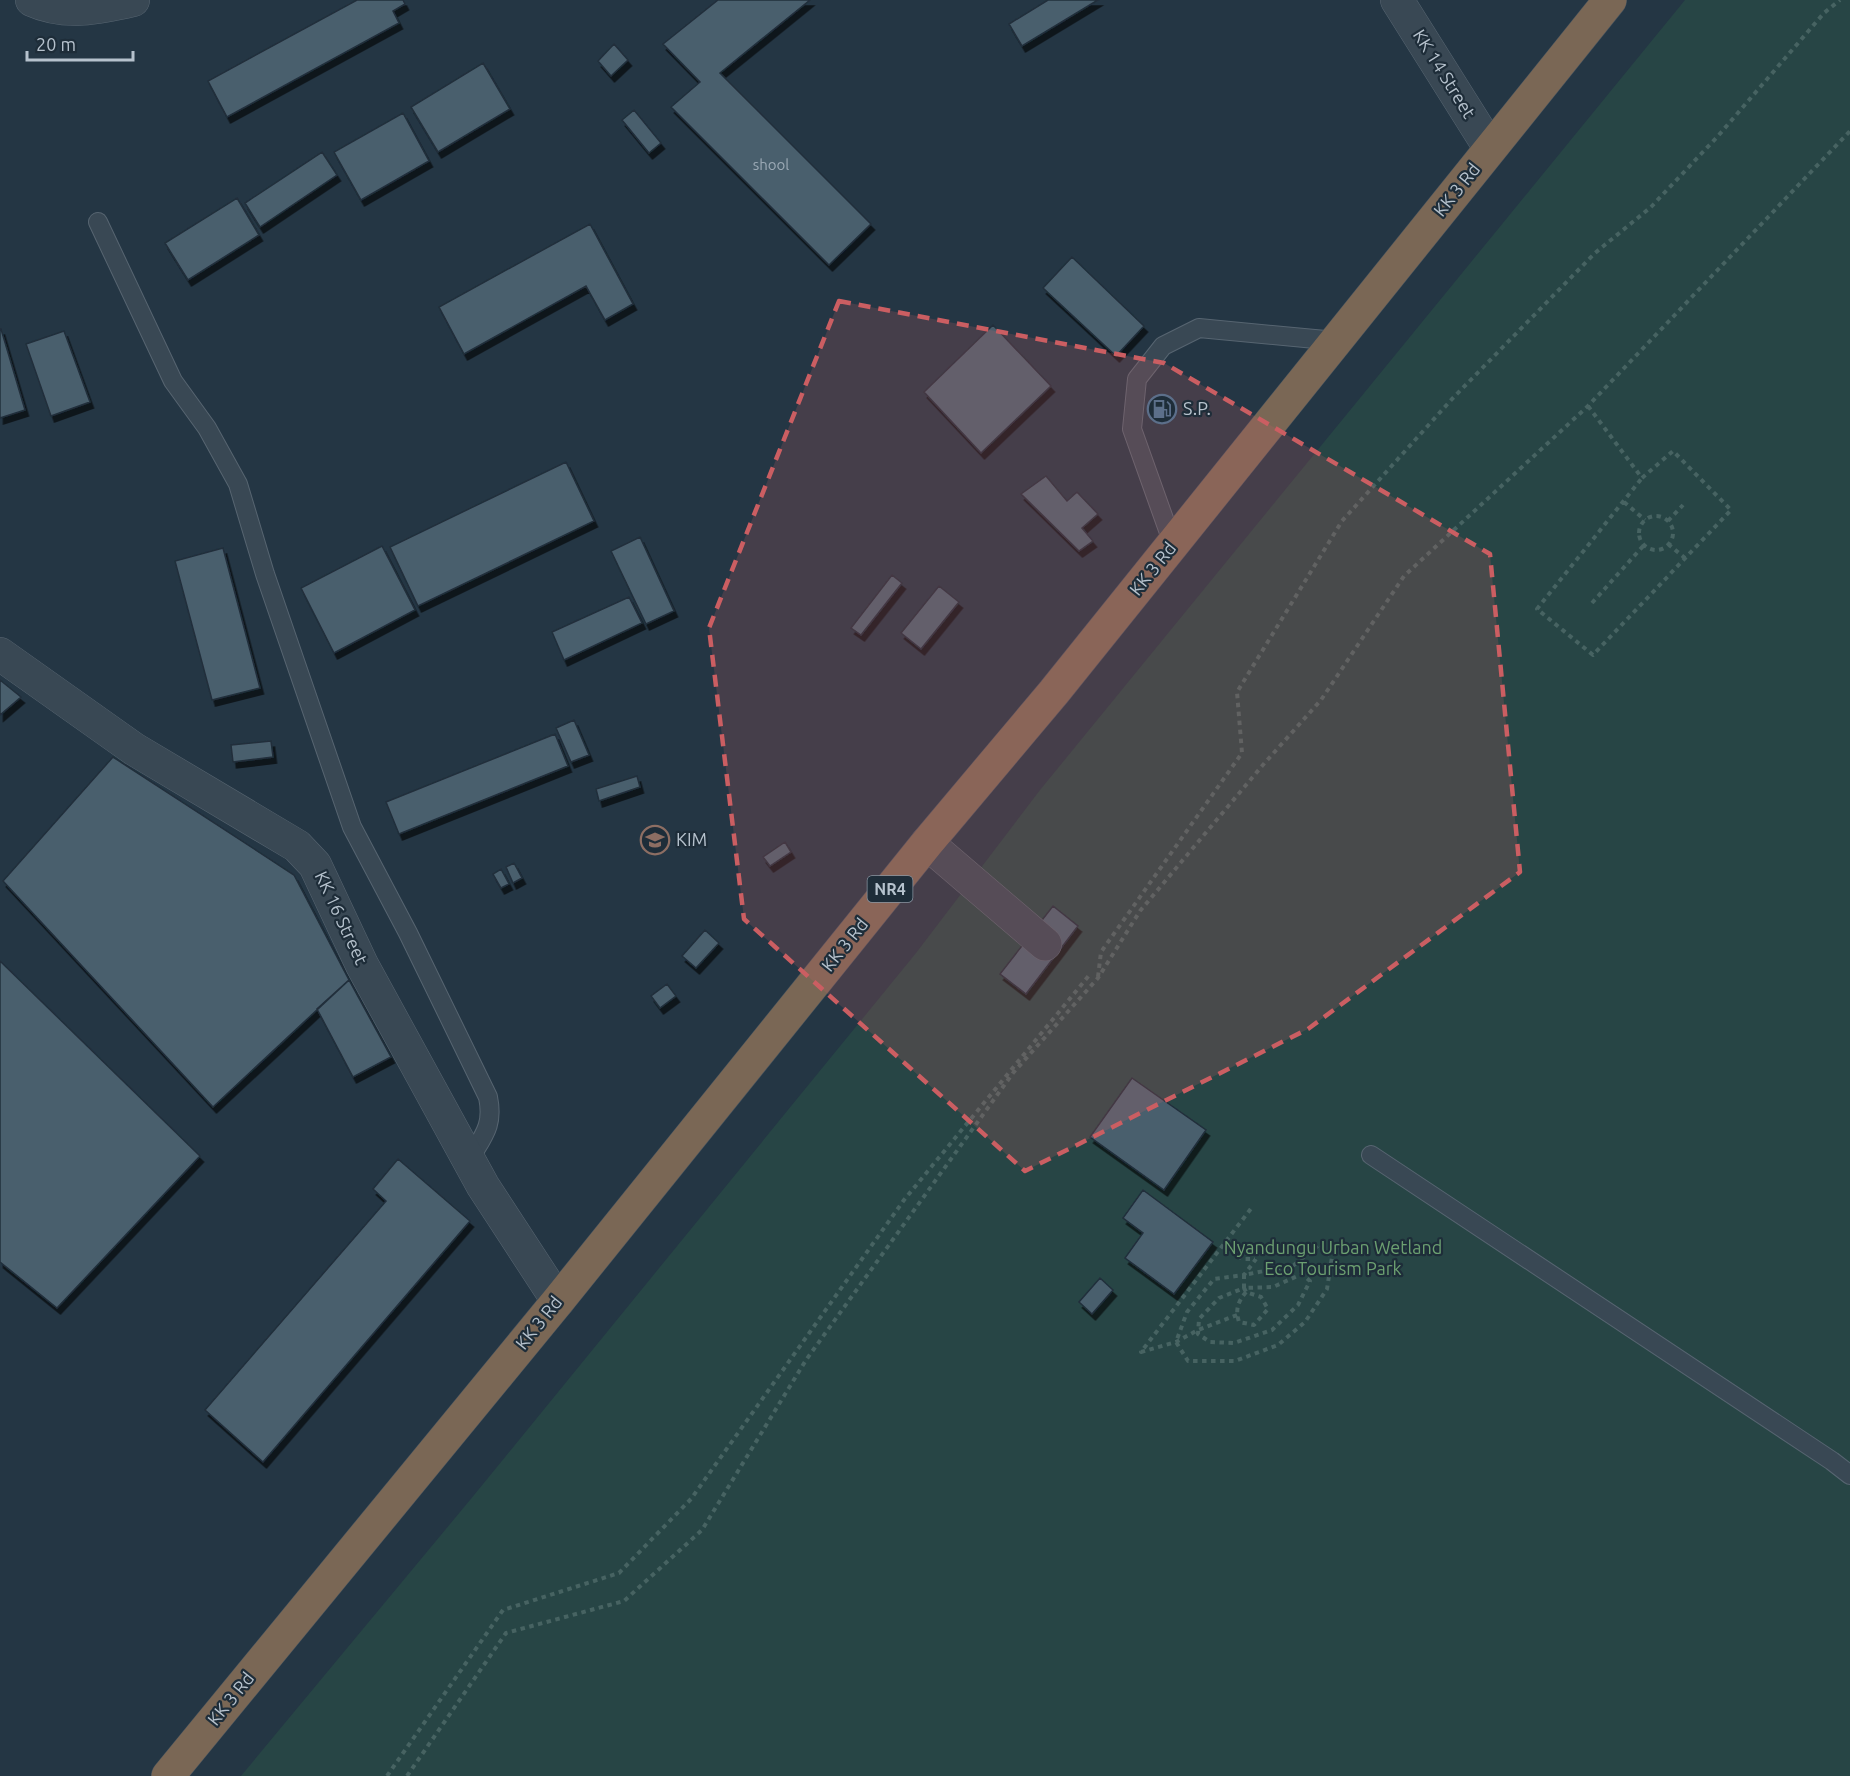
<svg xmlns="http://www.w3.org/2000/svg" width="1850" height="1776" viewBox="0 0 1850 1776" font-family="Ubuntu,sans-serif">
  <style>
    .green { fill: #274545 }
    .building { fill: #4a5e6d; stroke: #202f3b; stroke-width: 1.5; filter: url(#shadow) }
    .lines { fill: none; stroke-linecap: round; stroke-linejoin: round }
    .lane-casing { stroke: #576571; stroke-width: 20 }
    .street-casing { stroke: #576571; stroke-width: 34 }
    .highway-casing { stroke: #44525e; stroke-width: 34 }
    .path { stroke: #476362; stroke-width: 4; stroke-dasharray: 4.5 4.5; stroke-linecap: butt }
    .lane { stroke: #394854; stroke-width: 18 }
    .street { stroke: #394854; stroke-width: 33 }
    .highway { stroke: #7a6755; stroke-width: 33 }
    .marked { fill: #cb5e62; fill-opacity: 0.2; stroke: #cb5e62; stroke-width: 4.5; stroke-dasharray: 12 8; stroke-linejoin: round }
    .labels { text-anchor: middle; stroke-width: 4.5; stroke-linejoin: round; paint-order: stroke }
    .number-label { font-size: 15px; fill: #9ba9b5 }
    .shield { fill: #1e2d39; stroke: #8895a1; stroke-width: 1.5 }
    .shield-label { font-size: 16px; font-weight: bold; fill: #b6c2cd }
    .street-label { font-size: 18px; fill: #b6c2cd; stroke: #1e2d39 }
    .poi-label { font-size: 18px; fill: #b6c2cd; stroke: #1e2d39; text-anchor: start }
    .park-label { font-size: 18px; fill: #6ca071; stroke: #1e2d39 }
  </style>
  <defs>
    <filter id="shadow"><feDropShadow dx="3.5" dy="6" stdDeviation="0" flood-color="#0009"/></filter>
  </defs>
  <rect width="100%" height="100%" fill="#243644"/>
  <!-- green -->
  <path class="green" d="M1685,0H1850V1776H241L470,1500L916,953L1040,790Z"/>
  <!-- building -->
  <path class="building" d="M357,0H403L405,4L393,11L399,23L227,117L208,81Z
    M718,0H810L720,73L871,224L829,265L671,107L700,82L663,44Z
    M1048,0H1098L1022,46L1009,24Z
    M614,44L628,60L611,76L598,61Z
    M483,63L510,109L438,152L411,107Z
    M634,110L661,143L649,153L622,120Z
    M403,113L429,161L361,200L334,152Z
    M322,152L337,175L260,227L245,203Z
    M237,198L259,235L188,280L165,243Z
    M590,224L633,304L605,320L586,286L464,354L439,307Z
    M1072,257L1144,326L1116,356L1043,288Z
    M993,325L1051,386L981,453L924,392Z
    M0,329H1L25,410L0,418Z
    M64,331L90,402L51,416L26,344Z
    M566,462L594,521L418,606L390,547Z
    M1046,476L1067,501L1077,492L1098,514L1082,528L1093,541L1079,551L1021,494Z
    M640,537L674,611L646,624L611,551Z
    M382,546L415,610L334,653L301,588Z
    M223,548L260,688L212,700L175,561Z
    M892,575L902,583L861,635L851,628Z
    M939,586L959,602L921,649L901,633Z
    M629,597L642,623L564,660L552,632Z
    M0,680L21,697L0,715Z
    M574,720L589,755L571,762L556,728Z
    M555,734L568,766L399,834L386,802Z
    M271,741L273,757L233,762L231,745Z
    M113,757L294,875L349,980L213,1107L3,881Z
    M637,776L640,787L599,801L596,789Z
    M785,842L791,852L770,866L763,857Z
    M514,863L522,878L513,883L506,867Z
    M501,869L509,884L501,888L493,874Z
    M1053,906L1078,926L1026,994L1000,974Z
    M705,930L719,943L696,968L682,956Z
    M0,961L200,1156L57,1308L0,1262Z
    M349,980L391,1057L353,1077L317,1009Z
    M667,984L676,996L660,1008L651,996Z
    M1132,1078L1206,1130L1164,1190L1090,1137Z
    M398,1159L470,1221L263,1462L205,1410L386,1201L373,1189Z
    M1143,1190L1213,1242L1174,1294L1125,1258L1143,1233L1123,1218Z
    M1100,1278L1113,1290L1092,1314L1079,1302Z"/>
  <g class="lines">
    <!-- lane casing -->
    <g class="lane-casing">
      <path id="lane" d="M98,222L173,381L207,428L238,484L265,574L352,827L408,933L488,1097C494,1126 483,1136 469,1160
        M1173,544L1132,429L1137,379L1163,346L1199,328L1336,341
        M1371,1155L1832,1461L1850,1475"/>
    </g>
    <!-- street casing -->
    <g class="street-casing">
      <path id="street" d="M32,0C65,15 99,8 133,0
        M1397,0L1490,148
        M0,654L134,749L297,846L315,865L362,965L483,1186L558,1301
        M927,843L1045,944"/>
    </g>
    <!-- highway casing -->
    <g class="highway-casing">
      <path id="highway" d="M168,1776L558,1301L927,843L1054,692L1610,0"/>
    </g>
    <!-- path -->
    <path class="path" d="M1588,406L1642,478L1673,451L1731,510L1593,655L1537,609L1642,478
      M1624,502L1645,520
      M1639 533a17 17 0 1 1 34 0a17 17 0 1 1-34 0Z
      M1668,521L1683,505
      M1668,544L1685,558
      M1592,603L1644,545
      M1098,977L1101,952L1242,753L1237,692L1342,521L1452,399L1595,253L1651,207L1718,136L1824,13L1840,0
      M1224,1244L1242,1259H1255
      M1246,1292C1238,1302 1235,1309 1239,1322L1254,1325L1268,1309L1261,1297L1246,1292L1244,1288L1219,1298L1199,1319L1198,1334L1210,1342L1234,1343L1272,1330L1298,1305L1310,1281L1302,1274L1273,1287L1244,1288V1275L1294,1265L1320,1244L1332,1257L1327,1289L1305,1322L1278,1345L1235,1361H1188L1176,1342L1187,1312L1214,1279L1244,1275L1256,1259
      M1237,1315L1198,1330L1176,1342L1141,1352L1253,1206
      M387,1776L503,1610L619,1573L691,1499L904,1200L1091,973
      M407,1776L506,1633L624,1601L702,1530L806,1360L1013,1073L1098,978L1140,911L1262,766L1321,700L1404,576L1588,406L1850,131"/>
    <!-- lane -->
    <use href="#lane" class="lane"/>
    <!-- street -->
    <use href="#street" class="street"/>
    <!-- highway -->
    <use href="#highway" class="highway"/>
  </g>
  <!-- marked area -->
  <path class="marked" d="M839,301L1164,363L1490,554L1520,872L1308,1029L1025,1171L744,919L709,628Z"/>
  <!-- icons -->
  <defs>
    <g id="fuel-ring" transform="scale(1.5)"><circle r="9.5" fill="#1e2d39" stroke="#5c6f8a" stroke-width="1.5"/><path d="M-5.5-6h7V0h2V4h1.3V-2.5L3-4.5l.8-.8L6-3V5H2.5V1h-1V6h-7ZM-4.2-4.7v3.2H.2V-4.7Z" fill="#5c6f8a"/></g>
    <g id="school-ring" transform="scale(1.5)"><circle r="9.5" fill="#1e2d39" stroke="#8d6e63" stroke-width="1.5"/><path d="M0-5L7-2L0 1L-7-2ZM-4 1L0 2.5L4 1V4Q0 6-4 4Z" fill="#8d6e63"/></g>
  </defs>
  <g fill-rule="evenodd">
    <use href="#fuel-ring" x="1162" y="409"/>
    <use href="#school-ring" x="655" y="840"/>
  </g>
  <g class="labels">
    <!-- number labels -->
    <g class="number-label">
      <text x="771" y="170">shool</text>
    </g>
    <!-- shield labels -->
    <rect class="shield" x="867.5" y="876" width="45" height="26" rx="4.5"/>
    <g class="shield-label">
      <text x="890" y="895">NR4</text>
    </g>
    <!-- street labels -->
    <g class="street-label">
      <text transform="translate(1444 74) rotate(58)" y="6">KK 14 Street</text>
      <text transform="translate(1457 190) rotate(-51)" y="6">KK 3 Rd</text>
      <text transform="translate(1153 569) rotate(-51)" y="6">KK 3 Rd</text>
      <text transform="translate(341 918) rotate(65)" y="6">KK 16 Street</text>
      <text transform="translate(845 945) rotate(-51)" y="6">KK 3 Rd</text>
      <text transform="translate(539 1323) rotate(-51)" y="6">KK 3 Rd</text>
      <text transform="translate(231 1699) rotate(-51)" y="6">KK 3 Rd</text>
    </g>
    <!-- poi labels -->
    <g class="poi-label">
      <text x="1183" y="415">S.P.</text>
      <text x="676" y="846">KIM</text>
    </g>
    <!-- park labels -->
    <g class="park-label">
      <text x="1333" y="1254">Nyandungu Urban Wetland<tspan x="1333" dy="21">Eco Tourism Park</tspan></text>
    </g>
  </g>
  <!-- scale -->
  <path d="M27 51v9h106v-9" fill="none" stroke="#b6c2cd" stroke-width="3"/>
  <text x="36" y="51" font-size="18" fill="#b6c2cd" stroke="#1e2d39" stroke-width="4.5" paint-order="stroke">20 m</text>
</svg>
